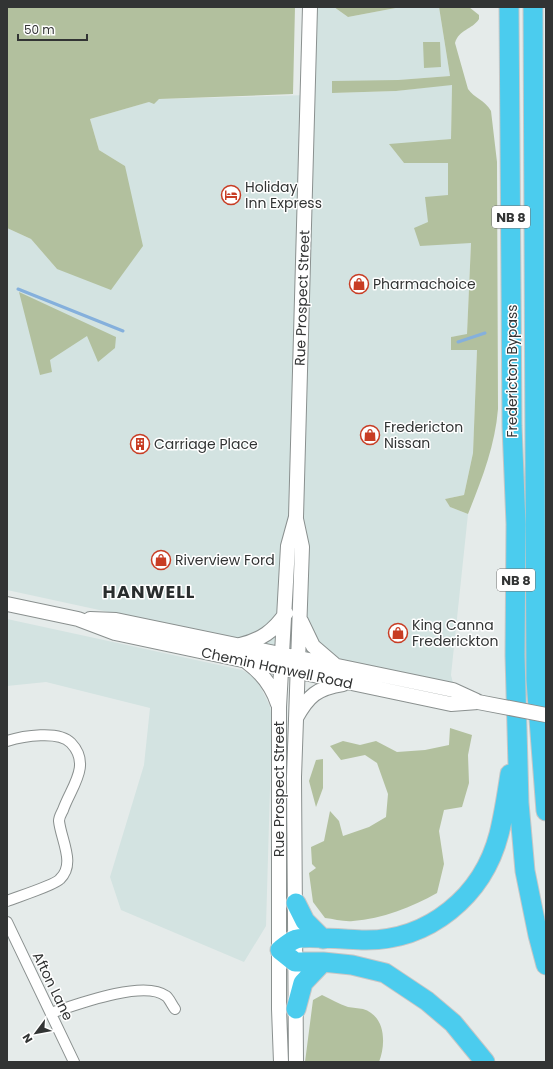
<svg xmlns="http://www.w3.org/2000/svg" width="553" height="1069" viewBox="0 0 553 1069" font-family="Poppins,sans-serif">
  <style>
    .built { fill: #d3e3e1 }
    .green { fill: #b2c09e }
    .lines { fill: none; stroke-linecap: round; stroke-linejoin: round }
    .stream { stroke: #85b0dc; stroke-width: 3 }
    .minor-casing { stroke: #8a908f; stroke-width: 12 }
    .secondary-casing { stroke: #8a908f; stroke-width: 16 }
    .motorway-casing { stroke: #c6c6c6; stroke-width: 21 }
    .minor { stroke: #fff; stroke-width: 10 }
    .secondary { stroke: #fff; stroke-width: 14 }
    .motorway { stroke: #4bccee; stroke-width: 19 }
    .secondary-bridge-casing { stroke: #8a908f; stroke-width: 16; stroke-linecap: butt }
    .secondary-bridge { stroke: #fff; stroke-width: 14 }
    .labels { text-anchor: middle; stroke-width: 3; stroke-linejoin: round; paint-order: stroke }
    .shield { fill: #fff; stroke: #707171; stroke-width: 1 }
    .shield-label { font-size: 13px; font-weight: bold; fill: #323434 }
    .poi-label { font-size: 14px; fill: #323434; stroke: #fff; text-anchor: start }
    .street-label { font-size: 14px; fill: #323434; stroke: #fff }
    .district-label { font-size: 18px; font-weight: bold; letter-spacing: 1px; fill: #292d2d; stroke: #fff }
  </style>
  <rect width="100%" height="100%" fill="#e5ebea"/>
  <!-- built -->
  <path class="built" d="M310,7H334L348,17L401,7H439L450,76L398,80L332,93L396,91L452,84L451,139L390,145L404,163H448V195L471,243L467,335L451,337V350H477L473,453L464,495L445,499L450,507L468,514L451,675L454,687L7,590V228L31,239L57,269L125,166L99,150L90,119L159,99L309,95Z
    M7,619L242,670L251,675L259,684L270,706L272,720L266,926L244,962L121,910L110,877L144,765L150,708L46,682L7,686Z"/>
  <!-- green -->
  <path class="green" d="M7,7H295L293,94L159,99L154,104L149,102L90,119L99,150L125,166L143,246L111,290L57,269L31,239L7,228Z
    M334,7H401L348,17Z
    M439,7H469L479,15V19C472,30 459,29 455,43L468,89C474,98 485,100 491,111L497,162L498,409C495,446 482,479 468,514L450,507L445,499L464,495L473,453L477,350H451V337L467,334L471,243L420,246L414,228L428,222L425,197L448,195V163H404L389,144L451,139L452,85L396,91L332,93V81L398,80L450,76Z
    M423,42H440L441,67L424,68Z
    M19,292L116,337L115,348L98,362L87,336L50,360L52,372L40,375Z
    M450,728L472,735L468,755L469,783L462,807L444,810L439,831L444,864L437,893C412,907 382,919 353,921C344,922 334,919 325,918L313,902L309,873L316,868L312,864L311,847L324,841L330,811L339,821L343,836L369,827L386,817L388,794L377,763L365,755L341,760L330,746L343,741L360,745L376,741L397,752L425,750L449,745Z
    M323,759V788L316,807L309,781L316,760Z
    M322,995C331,999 339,1004 348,1007C353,1008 358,1008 363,1009C386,1016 386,1044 379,1062H305L313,1000Z"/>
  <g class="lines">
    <!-- stream -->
    <path class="stream" d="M18,289L123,331
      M458,342L485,333"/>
    <!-- minor casing -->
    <g class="minor-casing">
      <path id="minor" d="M7,741C23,736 59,730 71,743C92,765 71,787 63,810C61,814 59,817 59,821C61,840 76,864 60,879C55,885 17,897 7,901
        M7,922L74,1062
        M51,1013C75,1005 144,979 166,996C169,998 172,1005 175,1009"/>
    </g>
    <!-- secondary casing -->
    <g class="secondary-casing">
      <path id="secondary" d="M7,604L78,619L115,633L451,704L478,702
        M90,619L116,620L453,690L477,701
        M301,621L313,646L334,664
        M240,645C261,640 274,631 286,613
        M247,662C262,673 272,686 278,704
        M296,718C308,696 317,688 343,684
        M281,1062L279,1009V707L288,546L296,517L310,7
        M296,1062L294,777L302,547L296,519"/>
    </g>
    <!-- motorway casing -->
    <g class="motorway-casing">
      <path id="motorway" d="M509,7L512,426L516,524L515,655L519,803L525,871L538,935L546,965
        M533,7L536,680L546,811
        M296,903L305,921L323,939
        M296,1009L303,983L323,962
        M485,1062L453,1023L427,1001L385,973L352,965L323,962H295L280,950C284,947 289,942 294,940C302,935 352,940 364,940C429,941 483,896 499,834C504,814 507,794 510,774"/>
    </g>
    <!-- minor -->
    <use href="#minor" class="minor"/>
    <!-- secondary -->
    <use href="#secondary" class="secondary"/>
    <!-- motorway -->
    <use href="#motorway" class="motorway"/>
    <!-- secondary-bridge casing -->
    <g class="secondary-bridge-casing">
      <path id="secondary-bridge" d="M478,702L546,715"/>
    </g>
    <!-- secondary-bridge -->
    <use href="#secondary-bridge" class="secondary-bridge"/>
  </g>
  <!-- icons -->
  <defs>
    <g id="hotel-ring" transform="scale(1)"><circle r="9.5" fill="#fff" stroke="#c83d24" stroke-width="1.5"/><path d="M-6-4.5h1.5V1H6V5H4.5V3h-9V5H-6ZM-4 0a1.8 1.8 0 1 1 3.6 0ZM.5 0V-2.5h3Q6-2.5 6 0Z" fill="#c83d24"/></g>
    <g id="shop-ring" transform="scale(1)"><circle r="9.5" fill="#fff" stroke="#c83d24" stroke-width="1.5"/><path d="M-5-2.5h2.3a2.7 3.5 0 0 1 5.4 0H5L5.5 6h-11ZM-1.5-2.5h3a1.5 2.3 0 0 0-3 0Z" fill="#c83d24"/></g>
    <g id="building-ring" transform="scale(1)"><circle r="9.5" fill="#fff" stroke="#c83d24" stroke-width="1.5"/><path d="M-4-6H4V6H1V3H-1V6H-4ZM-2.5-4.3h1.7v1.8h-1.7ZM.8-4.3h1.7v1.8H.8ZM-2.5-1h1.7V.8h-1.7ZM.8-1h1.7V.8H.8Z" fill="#c83d24"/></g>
  </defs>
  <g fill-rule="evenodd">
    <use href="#hotel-ring" x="231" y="195"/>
    <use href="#shop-ring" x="359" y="284"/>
    <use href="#shop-ring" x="370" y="435"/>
    <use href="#building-ring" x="140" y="444"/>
    <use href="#shop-ring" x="161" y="560"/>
    <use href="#shop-ring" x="398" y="633"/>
  </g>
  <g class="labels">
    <!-- shield labels -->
    <g class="shield">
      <rect x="492" y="206" width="38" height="22" rx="3"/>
      <rect x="497" y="569" width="38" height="22" rx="3"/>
    </g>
    <g class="shield-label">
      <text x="511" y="222">NB 8</text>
      <text x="516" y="585">NB 8</text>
    </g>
    <!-- poi labels -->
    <g class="poi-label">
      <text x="245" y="192">Holiday<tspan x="245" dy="16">Inn Express</tspan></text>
      <text x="373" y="289">Pharmachoice</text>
      <text x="384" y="432">Fredericton<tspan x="384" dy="16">Nissan</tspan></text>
      <text x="154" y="449">Carriage Place</text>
      <text x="175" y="565">Riverview Ford</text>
      <text x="412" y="630">King Canna<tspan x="412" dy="16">Frederickton</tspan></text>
    </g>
    <!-- street labels -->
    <g class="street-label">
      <text transform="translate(302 298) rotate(-88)" y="5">Rue Prospect Street</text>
      <text transform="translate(512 371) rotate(-90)" y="5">Fredericton Bypass</text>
      <text transform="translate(277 668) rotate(12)" y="5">Chemin Hanwell Road</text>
      <text transform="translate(279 789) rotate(-90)" y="5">Rue Prospect Street</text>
      <text transform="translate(53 986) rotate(64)" y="5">Afton Lane</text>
    </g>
    <!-- district labels -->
    <g class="district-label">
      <text x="149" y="598">HANWELL</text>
    </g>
  </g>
  <!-- border -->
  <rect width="553" height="1069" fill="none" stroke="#323434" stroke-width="16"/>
  <!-- north arrow -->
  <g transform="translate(36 1033) rotate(238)" stroke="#ffffff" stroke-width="3" paint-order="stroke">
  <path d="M0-3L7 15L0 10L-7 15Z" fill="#323434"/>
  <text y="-6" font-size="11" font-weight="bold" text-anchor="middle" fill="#323434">N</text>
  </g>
  <!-- scale -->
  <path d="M18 34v6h69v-6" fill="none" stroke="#323434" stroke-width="2"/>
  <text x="24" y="34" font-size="12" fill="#323434" stroke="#ffffff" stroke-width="3" paint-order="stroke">50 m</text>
</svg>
